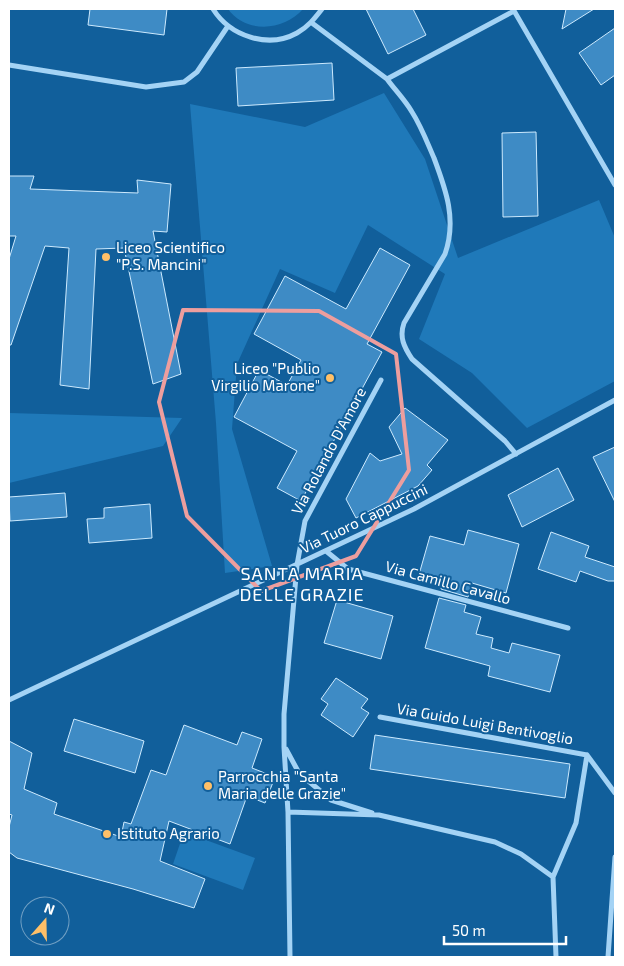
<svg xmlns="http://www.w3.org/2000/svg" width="624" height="966" viewBox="0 0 624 966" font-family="'Exo 2',sans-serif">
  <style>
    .green { fill: #1f79b9 }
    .building { fill: #3e8bc5; stroke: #cdeafe }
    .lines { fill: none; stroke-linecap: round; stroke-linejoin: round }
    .street { stroke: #a4d3f5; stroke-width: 5 }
    .marked { fill: none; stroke: #ed9e9e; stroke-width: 4; stroke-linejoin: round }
    .poi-dot { fill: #ffc068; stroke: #115f9b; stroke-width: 2 }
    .labels { text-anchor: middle; stroke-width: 4; stroke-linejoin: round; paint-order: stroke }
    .poi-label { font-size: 15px; fill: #fff; stroke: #115f9b; text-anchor: start }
    .street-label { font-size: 15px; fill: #fff; stroke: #115f9b }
    .quarter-label { font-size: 18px; letter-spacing: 1px; fill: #fff; stroke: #115f9b }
  </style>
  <rect width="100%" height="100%" fill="#115f9b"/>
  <!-- green -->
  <path class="green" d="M228,9H303C284,31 246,34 228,9Z
    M384,93L425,159L458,258L599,200L615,238V381L527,428L472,373L419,339L445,274L368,225L335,293L280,269L237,364L232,429L272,566L225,573L216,423L190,104L305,127Z
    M9,413L182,418L163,446L9,483Z
    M184,832L255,858L243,890L173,864Z"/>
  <!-- building -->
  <path class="building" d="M90,9H167L164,35L88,25Z
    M366,9H413L426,35L388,54Z
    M566,9H594L562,29Z
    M615,28V75L601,85L579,53Z
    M332,63L334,100L238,106L236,68Z
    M536,132L538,216L503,217L502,133Z
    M9,176H34L30,189L138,193L137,180L171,184L167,232L153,231L181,374L153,384L124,248L96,249L89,389L60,385L69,248L45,246L11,345H9V259L16,236H9Z
    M380,248L410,265L367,344L382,352L301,501L277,488L297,451L234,417L259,370L287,385L301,360L254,334L285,276L346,309Z
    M405,408L448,440L427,465L432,470L418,486L356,518L346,499L370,453L380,461L402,454L389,427Z
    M615,447V502L593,457Z
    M558,468L574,500L522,527L508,495Z
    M65,493L67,517L10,521L9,497Z
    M150,504L152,538L89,543L87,519L104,518V508Z
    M468,530L519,544L506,593L472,583L468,597L441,589L442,585L418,578L430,536L464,545Z
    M551,532L589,546L585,557L615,567V581H608L580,571L576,582L538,569Z
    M439,598L466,605L464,612L481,617L476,634L493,638L491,648L509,653L512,643L560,655L550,692L488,676L490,666L425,648Z
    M337,600L393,616L381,659L324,643Z
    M336,678L368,699L361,708L369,713L353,737L321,715L328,704L321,699Z
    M74,719L144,741L135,773L64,751Z
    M184,725L237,745L242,732L262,739L252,768L275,777L265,803L247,796L230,844L169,821L160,861L205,879L194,908L133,889L17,858L9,852V827L12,815L9,814V741L32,753L24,789L57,803L54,814L121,837L124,822L131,824L151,770L166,775Z
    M375,735L570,764L565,798L370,769Z"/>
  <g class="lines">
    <!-- street -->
    <path class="street" d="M213,9C230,36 268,49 297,33C308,27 315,18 322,9
      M513,9L615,185
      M312,23L387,79L514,11
      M9,65L146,87L184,82L197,72L228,26
      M387,79C395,90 405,100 412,112C421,126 427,142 434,158C446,190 457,220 445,254L404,323C399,337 404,347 412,359L505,441L516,454
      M326,551L348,569L568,628
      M9,700L414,509L615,400
      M380,717L587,755L576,823L553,877
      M286,749L299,773L331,800L372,813
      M587,755L615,793
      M288,812L379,815L495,842L521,854L553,877L556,957
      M290,957L288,812L284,747V714L297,565L305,521L381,380
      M608,957L615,857"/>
  </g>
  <!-- marked area -->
  <path class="marked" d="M183,310L319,311L396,354L409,470L356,556L261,591L187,516L159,402Z"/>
  <!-- markers -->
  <g class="poi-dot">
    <circle cx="106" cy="257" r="5"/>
    <circle cx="330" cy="378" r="5"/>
    <circle cx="208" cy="786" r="5"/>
    <circle cx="107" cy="834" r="5"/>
  </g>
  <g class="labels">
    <!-- poi labels -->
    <g class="poi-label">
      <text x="116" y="253">Liceo Scientifico<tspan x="116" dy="17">"P.S. Mancini"</tspan></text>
      <text x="320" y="374" text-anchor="end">Liceo "Publio<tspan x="320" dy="17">Virgilio Marone"</tspan></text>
      <text x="218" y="782">Parrocchia "Santa<tspan x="218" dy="17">Maria delle Grazie"</tspan></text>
      <text x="117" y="839">Istituto Agrario</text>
    </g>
    <!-- street labels -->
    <g class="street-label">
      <text transform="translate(329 451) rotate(-62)" y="5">Via Rolando D'Amore</text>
      <text transform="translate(364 519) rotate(-26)" y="5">Via Tuoro Cappuccini</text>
      <text transform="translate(448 583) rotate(15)" y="5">Via Camillo Cavallo</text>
      <text transform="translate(485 724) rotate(10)" y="5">Via Guido Luigi Bentivoglio</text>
    </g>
    <!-- quarter labels -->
    <g class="quarter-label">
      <text x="302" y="580">SANTA MARIA<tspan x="302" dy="21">DELLE GRAZIE</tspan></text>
    </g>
  </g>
  <!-- border -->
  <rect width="624" height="966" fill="none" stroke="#ffffff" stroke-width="20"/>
  <!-- north arrow -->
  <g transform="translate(45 921) rotate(20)"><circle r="24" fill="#115f9b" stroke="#709fc3"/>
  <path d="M0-4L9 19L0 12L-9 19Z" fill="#ffc068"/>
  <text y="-8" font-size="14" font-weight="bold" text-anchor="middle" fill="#ffffff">N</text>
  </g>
  <!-- scale -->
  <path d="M444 936v8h122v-8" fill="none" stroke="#ffffff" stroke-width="2.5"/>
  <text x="452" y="936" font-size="15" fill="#ffffff" stroke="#115f9b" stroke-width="4" paint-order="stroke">50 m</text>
</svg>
